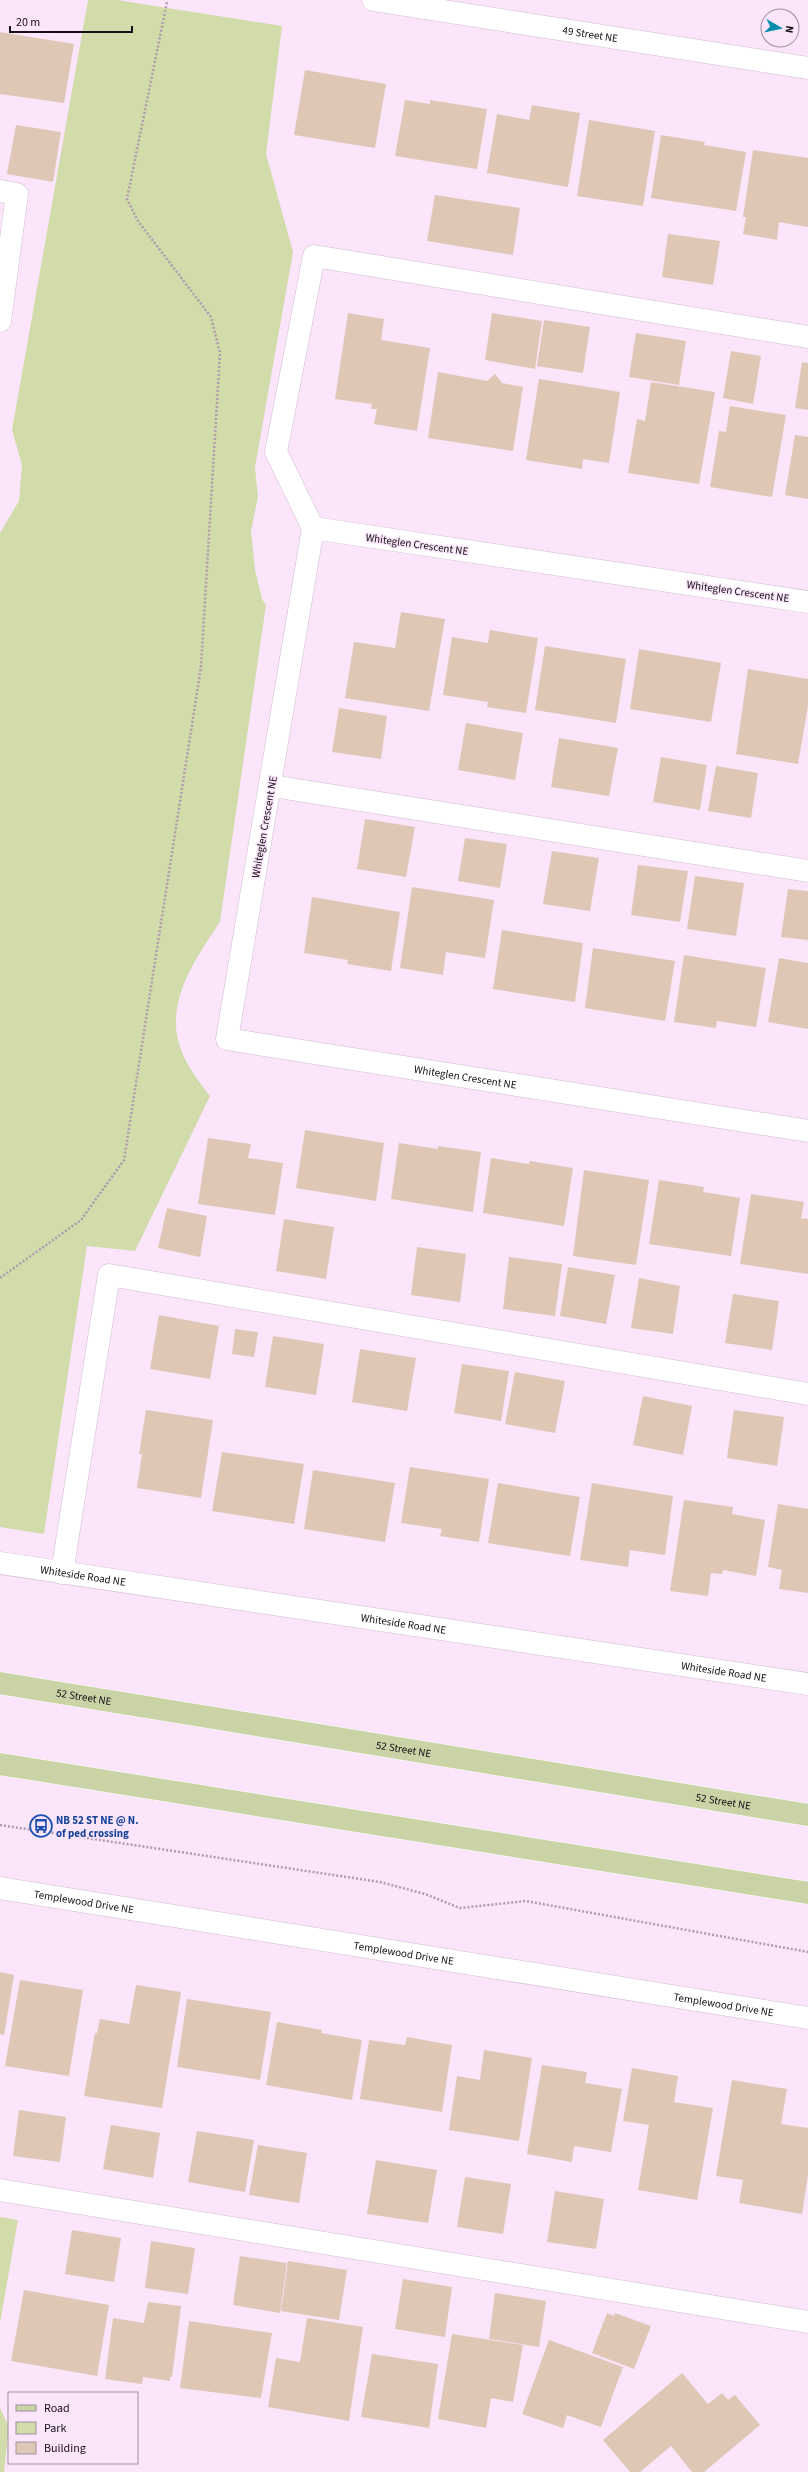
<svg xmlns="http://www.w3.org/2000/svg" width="808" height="2472" viewBox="0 0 808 2472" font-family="'Source Sans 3',sans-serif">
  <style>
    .green { fill: #d2dbaa }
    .building { fill: #dfc7b5 }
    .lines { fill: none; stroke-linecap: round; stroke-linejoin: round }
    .minor-casing { stroke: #d0bcd1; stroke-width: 23 }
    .major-casing { stroke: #fff; stroke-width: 23 }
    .path { stroke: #ac9cad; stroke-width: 2.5; stroke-dasharray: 2 2; stroke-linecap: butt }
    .minor { stroke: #fff; stroke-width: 22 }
    .major { stroke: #c9d3a6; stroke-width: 22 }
    .labels { text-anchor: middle; stroke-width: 3; stroke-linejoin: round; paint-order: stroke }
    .street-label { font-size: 11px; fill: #150e15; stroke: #fae5fb }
    .transit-label { font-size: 11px; font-weight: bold; fill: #164399; stroke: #fae5fb; text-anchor: start }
  </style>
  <rect width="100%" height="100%" fill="#fae5fb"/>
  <!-- green -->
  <path class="green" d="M88,0H117L282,26L266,154L293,252L255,467L258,497L251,531L255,570L262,599L266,605L220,922C195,959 162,1006 182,1052C188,1068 200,1083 210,1096L135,1251L87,1246L44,1534L0,1527V533L19,501L22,465L12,430Z
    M0,2217L18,2220L0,2323Z
    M0,2408L9,2427L4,2472H0Z"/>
  <!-- building -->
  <path class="building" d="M0,32L74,44L64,103L0,94Z
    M305,70L386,84L375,148L294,135Z
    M405,100L430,104V100L487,109L477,169L395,156Z
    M532,105L580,113L568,187L487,173L497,114L529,120Z
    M589,120L655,131L643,206L577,196Z
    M16,125L61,132L53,182L7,174Z
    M661,135L705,142L704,145L746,152L736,211L651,198Z
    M753,150L808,158V227L779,222L777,240L743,234L746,217H743Z
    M435,195L520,208L513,255L427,241Z
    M668,234L720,241L713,285L662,277Z
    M348,313L384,319L381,340L430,348L417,431L374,424L377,409H371L372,404L335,399Z
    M492,313L542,321L535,369L485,360Z
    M544,320L590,327L583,373L537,366Z
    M636,333L686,341L679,385L629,377Z
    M731,351L761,356L753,404L723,398Z
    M802,362L808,363V410L795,408Z
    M438,372L487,381L495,374L502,383L523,387L513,451L428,438Z
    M539,379L620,392L609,463L583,459L582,469L526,460Z
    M651,382L715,392L699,484L628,473L637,419L645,421Z
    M730,406L786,415L772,497L710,487L719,431L726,432Z
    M795,435L808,437V499L785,495Z
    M401,612L445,619L429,711L345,698L354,642L395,648Z
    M490,630L538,638L526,713L487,707L488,702L443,695L452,637L488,643Z
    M545,646L626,659L616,723L535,710Z
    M639,649L721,663L711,722L630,709Z
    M748,669L808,679V706L798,764L736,754Z
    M339,708L387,716L381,759L332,752Z
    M466,723L523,733L515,780L458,770Z
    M559,738L618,748L609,796L551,787Z
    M661,757L707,765L700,810L653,802Z
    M716,766L758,773L751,818L708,811Z
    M365,819L415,827L406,877L357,869Z
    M465,838L507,844L500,888L458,881Z
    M552,851L599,858L590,911L543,904Z
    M638,865L688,871L680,922L631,915Z
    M695,876L744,883L736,936L687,929Z
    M412,887L494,900L485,958L446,952L443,975L400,968Z
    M788,889L808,891V940L781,937Z
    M312,897L400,912L391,971L347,964L348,960L304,953Z
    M502,930L583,943L575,1002L493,989Z
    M593,948L675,961L665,1021L585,1008Z
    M684,955L766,968L756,1027L717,1021L716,1028L674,1022Z
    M779,958L808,963V1029L768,1022Z
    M305,1130L384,1143L376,1201L296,1188Z
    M208,1138L251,1144L248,1158L283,1163L275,1215L198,1204Z
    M399,1143L438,1149V1146L481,1152L473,1212L391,1199Z
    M491,1158L529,1164L530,1161L573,1168L564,1226L483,1213Z
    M584,1170L649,1180L636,1265L573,1256Z
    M659,1180L704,1187L703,1192L740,1198L731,1256L649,1244Z
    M751,1194L804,1202L801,1218L808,1219V1274L740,1264Z
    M167,1208L207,1216L200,1257L158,1248Z
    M284,1219L334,1227L326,1279L276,1271Z
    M417,1247L466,1254L460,1302L411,1295Z
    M509,1257L562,1264L555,1316L503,1309Z
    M568,1267L615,1275L606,1324L560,1316Z
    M639,1278L680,1286L673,1334L631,1328Z
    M733,1294L779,1301L772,1350L725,1343Z
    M159,1315L219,1326L210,1379L150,1369Z
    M235,1329L258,1332L254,1357L232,1354Z
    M273,1336L324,1344L316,1395L265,1387Z
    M360,1349L416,1358L407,1411L352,1402Z
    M462,1364L509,1371L501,1421L454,1413Z
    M515,1372L565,1381L555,1433L505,1424Z
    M643,1396L692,1406L683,1455L633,1445Z
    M146,1410L213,1420L201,1498L137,1488L142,1454H139Z
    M734,1410L784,1417L777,1466L727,1458Z
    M222,1452L304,1464L294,1524L212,1511Z
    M410,1467L489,1479L479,1542L440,1536L442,1529L401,1523Z
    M313,1470L395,1483L385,1542L304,1529Z
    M498,1483L580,1497L570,1556L488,1543Z
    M592,1483L673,1496L665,1555L630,1550L628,1567L580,1560Z
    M684,1500L733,1507L732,1514L765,1520L756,1576L723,1570L722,1574L711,1573L708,1596L670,1591Z
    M778,1504L808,1509V1593L779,1589L782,1570L768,1567Z
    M0,1972L14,1975L4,2035L0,2034Z
    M20,1980L83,1990L69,2076L5,2066Z
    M136,1985L181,1992L162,2108L84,2096L95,2033H97L100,2019L129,2024Z
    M187,1999L271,2012L260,2080L177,2067Z
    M277,2022L322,2030L321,2033L362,2040L352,2100L266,2085Z
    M407,2037L452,2045L442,2112L360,2099L369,2040L405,2045Z
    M484,2050L532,2058L519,2141L449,2130L457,2076L480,2080Z
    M542,2065L587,2072L585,2083L622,2089L611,2152L574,2146L572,2162L527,2154Z
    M632,2068L678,2076L674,2102L713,2108L697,2200L638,2190L649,2125L623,2121Z
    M732,2080L787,2089L781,2124L808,2128V2175L802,2214L739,2203L743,2180L716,2176Z
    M19,2110L66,2117L60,2162L13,2156Z
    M111,2125L160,2133L153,2178L103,2169Z
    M197,2131L254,2140L245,2192L188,2182Z
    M258,2145L307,2153L299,2203L249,2195Z
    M376,2160L437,2170L428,2223L367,2214Z
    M465,2177L511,2184L503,2234L457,2227Z
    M555,2191L604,2199L596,2249L547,2242Z
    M72,2230L121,2238L114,2282L65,2274Z
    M151,2241L195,2248L188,2294L145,2288Z
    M240,2256L287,2263L280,2313L233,2305Z
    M288,2261L347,2270L339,2320L281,2311Z
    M403,2279L452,2287L445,2337L395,2329Z
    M24,2290L109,2305L97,2376L11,2361Z
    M495,2293L546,2301L539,2347L489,2339Z
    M148,2302L181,2306L172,2377H170V2381L143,2377L142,2384L105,2379L113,2318L144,2323Z
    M607,2313L614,2316L615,2313L651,2326L634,2369L592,2353Z
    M307,2318L363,2327L349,2421L268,2407L276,2358L300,2362Z
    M189,2321L272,2333L261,2398L180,2388Z
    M452,2334L523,2345L513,2402L491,2398L486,2428L438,2419Z
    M549,2340L623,2367L601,2427L567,2415L563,2428L522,2414Z
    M372,2354L438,2364L429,2428L361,2417Z
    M682,2373L708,2404L722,2393L728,2400L735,2395L760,2425L704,2472H692L671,2446L640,2472H630L603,2440Z"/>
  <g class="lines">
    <!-- minor casing -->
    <g class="minor-casing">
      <g id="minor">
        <path id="s1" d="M373,0L808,68"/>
        <path d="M0,191L17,194L0,321"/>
        <path d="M313,528L276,452L314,256L808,337"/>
        <path id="s2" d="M808,602L313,528L227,1039L808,1131"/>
        <path d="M272,786L808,871"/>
        <path id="s3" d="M0,1563L808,1684"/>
        <path d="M62,1573L109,1275L808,1394"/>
        <path id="s4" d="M0,1888L808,2018"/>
        <path d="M0,2190L808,2322"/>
      </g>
    </g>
    <!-- major casing -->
    <g class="major-casing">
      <g id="major">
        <path id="s5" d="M0,1683L808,1815"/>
        <path d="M0,1764L808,1893"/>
      </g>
    </g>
    <!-- path -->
    <path class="path" d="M0,1278L81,1220L124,1160L201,667L220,353L211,317L138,221L127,199L167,2
      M0,1825L380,1882L425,1894L460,1908L526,1901L808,1952"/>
    <!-- minor -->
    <use href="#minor" class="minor"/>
    <!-- major -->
    <use href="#major" class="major"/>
  </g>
  <!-- icons -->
  <defs>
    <g id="bus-ring" transform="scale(1.15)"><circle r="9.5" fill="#fae5fb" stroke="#1a4fb4" stroke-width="1.5"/><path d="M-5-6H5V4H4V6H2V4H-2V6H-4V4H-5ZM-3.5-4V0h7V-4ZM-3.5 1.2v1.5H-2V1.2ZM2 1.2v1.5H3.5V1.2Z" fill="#1a4fb4"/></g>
  </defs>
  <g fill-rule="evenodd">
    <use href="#bus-ring" x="41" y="1826"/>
  </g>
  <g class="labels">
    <!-- street labels -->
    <g class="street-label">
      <text dy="4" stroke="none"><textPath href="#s1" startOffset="220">49 Street NE</textPath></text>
      <text transform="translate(417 544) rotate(8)" y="4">Whiteglen Crescent NE</text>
      <text transform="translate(738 591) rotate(8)" y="4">Whiteglen Crescent NE</text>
      <text transform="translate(264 827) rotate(-80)" y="4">Whiteglen Crescent NE</text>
      <text dy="4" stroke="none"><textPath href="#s2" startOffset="1260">Whiteglen Crescent NE</textPath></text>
      <text dy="4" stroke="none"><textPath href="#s3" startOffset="84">Whiteside Road NE</textPath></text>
      <text dy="4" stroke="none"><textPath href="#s3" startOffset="408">Whiteside Road NE</textPath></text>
      <text dy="4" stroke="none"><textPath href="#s3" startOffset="732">Whiteside Road NE</textPath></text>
      <text dy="4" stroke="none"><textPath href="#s5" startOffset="85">52 Street NE</textPath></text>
      <text dy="4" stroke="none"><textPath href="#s5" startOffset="409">52 Street NE</textPath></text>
      <text dy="4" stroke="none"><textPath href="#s5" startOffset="733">52 Street NE</textPath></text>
      <text dy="4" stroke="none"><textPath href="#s4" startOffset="85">Templewood Drive NE</textPath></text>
      <text dy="4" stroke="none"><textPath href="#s4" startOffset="409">Templewood Drive NE</textPath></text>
      <text dy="4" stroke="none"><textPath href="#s4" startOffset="733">Templewood Drive NE</textPath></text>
    </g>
    <!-- transit labels -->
    <g class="transit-label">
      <text x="56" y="1824">NB 52 ST NE @ N.<tspan x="56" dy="13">of ped crossing</tspan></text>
    </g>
  </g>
  <!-- legend -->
  <rect x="8" y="2392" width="130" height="72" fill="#fae5fb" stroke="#9e8f9f"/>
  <rect x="16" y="2405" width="20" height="6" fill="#c9d3a6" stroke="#9e8f9f"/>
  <text x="44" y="2412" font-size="12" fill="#150e15">Road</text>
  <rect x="16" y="2422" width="20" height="12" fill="#d2dbaa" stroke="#9e8f9f"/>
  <text x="44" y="2432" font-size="12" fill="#150e15">Park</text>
  <rect x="16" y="2442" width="20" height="12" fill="#dfc7b5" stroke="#9e8f9f"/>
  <text x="44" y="2452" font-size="12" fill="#150e15">Building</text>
  <!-- north arrow -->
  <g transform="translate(780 28) rotate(99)"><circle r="19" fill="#fae5fb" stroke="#9e8f9f"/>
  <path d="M0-3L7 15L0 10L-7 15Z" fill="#058dac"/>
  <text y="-6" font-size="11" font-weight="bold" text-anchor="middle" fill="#150e15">N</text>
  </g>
  <!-- scale -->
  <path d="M10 26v6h122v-6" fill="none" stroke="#150e15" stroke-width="2"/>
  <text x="16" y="26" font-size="12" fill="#150e15" stroke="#fae5fb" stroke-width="3" paint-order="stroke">20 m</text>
</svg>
